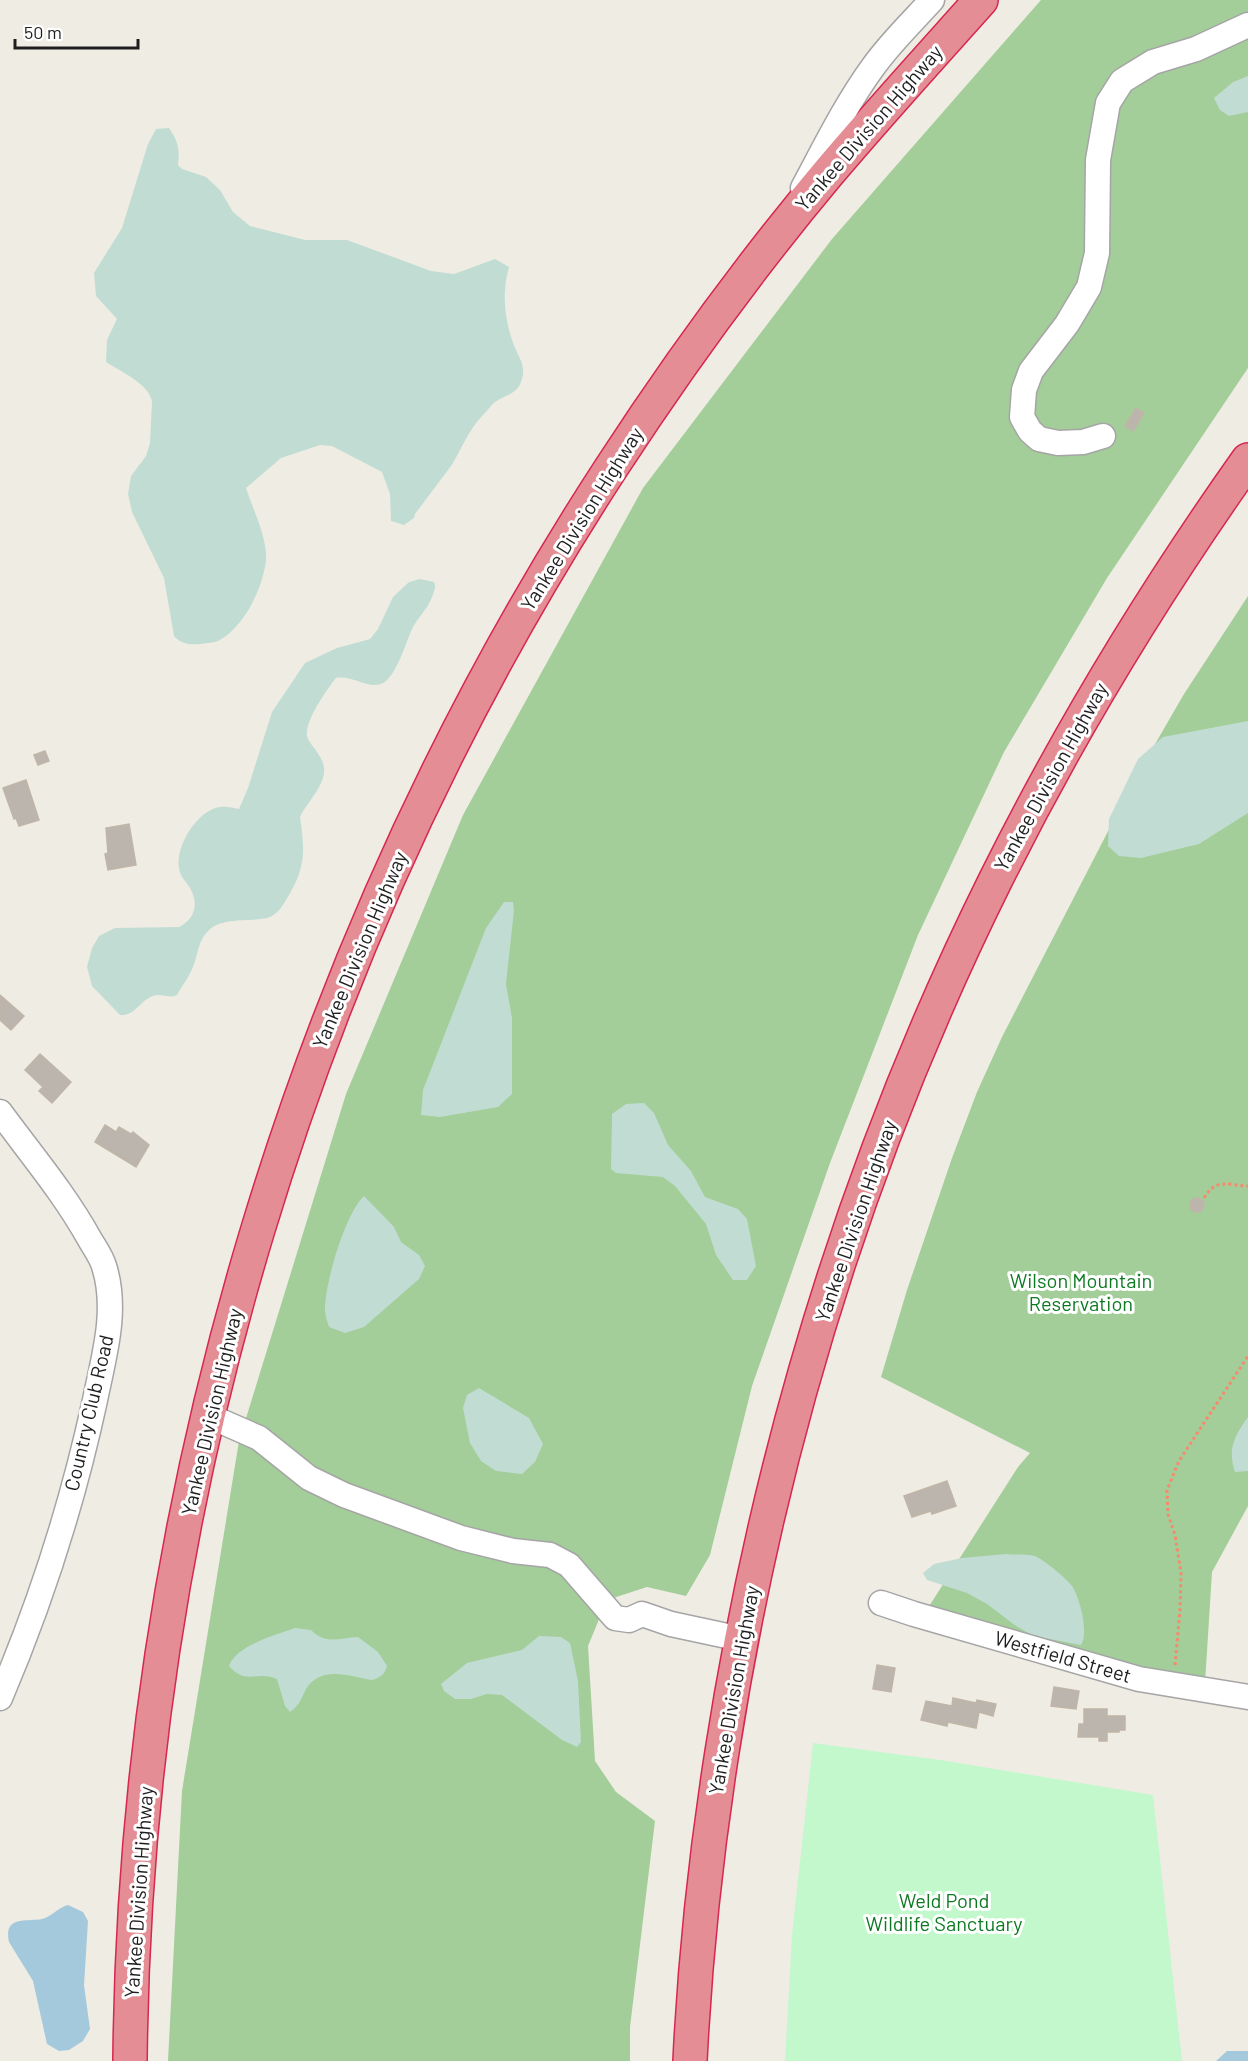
<svg xmlns="http://www.w3.org/2000/svg" width="1248" height="2061" viewBox="0 0 1248 2061" font-family="Barlow,sans-serif">
  <style>
    .forest { fill: #a3cd99 }
    .wetland { fill: #c1ddd3 }
    .park { fill: #c2f8cc }
    .water { fill: #a5c9dc }
    .building { fill: #bbb5ad; stroke: #c0b5a7; stroke-width: 1.5 }
    .lines { fill: none; stroke-linecap: round; stroke-linejoin: round }
    .minor-casing { stroke: #a5a5a5; stroke-width: 27 }
    .highway-casing { stroke: #d62750; stroke-width: 36 }
    .path { stroke: #f78a6d; stroke-width: 3; stroke-dasharray: 3 3; stroke-linecap: butt }
    .minor { stroke: #fff; stroke-width: 24 }
    .highway { stroke: #e58d94; stroke-width: 33 }
    .labels { text-anchor: middle; stroke-width: 6; stroke-linejoin: round; paint-order: stroke }
    .street-label { font-size: 20px; fill: #1e1e1e; stroke: #fff }
    .park-label { font-size: 20px; fill: #0d7a22; stroke: #fff }
  </style>
  <rect width="100%" height="100%" fill="#efece4"/>
  <!-- forest -->
  <path class="forest" d="M1041,0H1248V368L1107,578L1004,752L918,935L830,1163L752,1386L710,1555L686,1596L647,1587L607,1600L588,1646L595,1761L616,1792L655,1821L630,2027V2061H168L182,1791L239,1441L346,1094L463,815L643,488L832,239Z
    M1248,596V1506L1212,1572L1205,1683L1186,1679L926,1611L1018,1467L1030,1453L881,1377L907,1290L952,1158L977,1092L1002,1037L1136,777L1184,694Z"/>
  <!-- wetland -->
  <path class="wetland" d="M1248,76V112L1229,116L1220,110L1214,98L1233,82Z
    M169,128C178,141 180,149 178,165L182,169L206,177L220,190L233,212L250,226L305,240H347L431,271L454,274L495,259L509,267C501,294 505,323 515,348C519,357 524,364 523,374C520,394 509,393 495,402C491,405 487,411 483,415C468,430 462,449 451,466C439,482 427,498 415,514L414,518L404,525L391,521L390,494L382,472L332,446L320,445L281,458L246,488C253,510 267,536 266,560C263,588 244,628 218,641C213,643 205,643 200,644C190,645 181,644 174,636L164,578L132,512L128,494L131,476L146,456L150,443L152,401C148,383 121,372 106,362L107,340L117,319L96,296L94,273L122,228L148,144L156,129Z
    M420,579L434,582C435,586 436,586 434,591C431,605 420,615 413,627C406,641 396,679 381,684C367,689 353,675 336,678C327,689 301,726 308,739C313,748 323,757 324,768C326,785 307,802 300,817C305,852 306,868 286,900C281,908 277,915 267,918C249,922 223,917 209,930C198,940 198,954 193,967C189,977 182,986 177,995C169,999 161,993 153,996C139,1001 136,1016 120,1015L92,986L87,967L92,948L99,936L115,928L179,927C195,919 199,904 190,888C186,881 180,877 179,868C175,847 197,810 220,807C226,806 233,808 239,809L248,788L272,712L305,663L337,648L370,639L378,629L393,597L409,582Z
    M1248,721V813L1199,844L1141,858L1119,856L1108,846L1109,819L1138,759L1163,737Z
    M504,902H513L514,910L506,984L512,1018V1094L498,1107L440,1117L421,1115L423,1090L486,928Z
    M644,1103L654,1113L668,1145L691,1171L705,1197L738,1209L747,1219L756,1266L747,1280H733L716,1255L706,1224L675,1186L663,1177L616,1173L611,1169L612,1114L626,1104Z
    M364,1196L394,1227L401,1242L419,1255L425,1266L419,1279L364,1327L345,1333L329,1327C327,1321 325,1315 325,1309C325,1283 345,1214 364,1196Z
    M479,1388L529,1418L543,1444L535,1462L522,1474L496,1471L481,1461L470,1443L463,1408L467,1395Z
    M1248,1417V1471L1235,1472C1227,1449 1235,1435 1248,1417Z
    M1006,1554C1015,1555 1027,1554 1035,1556C1044,1560 1066,1578 1072,1586C1080,1598 1089,1633 1081,1645L1034,1636L1016,1626L987,1604L967,1593L927,1580L923,1573L934,1564L962,1558Z
    M295,1628L311,1630C326,1645 338,1638 358,1637L378,1652L387,1666C385,1674 380,1678 372,1680C349,1676 321,1665 306,1689C301,1699 300,1705 290,1712L285,1706L277,1679C256,1670 247,1686 229,1666C236,1645 276,1635 295,1628Z
    M539,1636L561,1637L570,1643L578,1681L581,1742L577,1747L562,1740L502,1695L487,1694L471,1699H455L444,1691L441,1684L467,1663L522,1650Z"/>
  <!-- park -->
  <path class="park" d="M813,1743L940,1760L1153,1795L1182,2061H785L792,1935Z"/>
  <!-- water -->
  <path class="water" d="M68,1905L83,1912L88,1921L84,1985L90,2029L83,2041L69,2050L59,2051L47,2044L33,1981L9,1942C3,1915 27,1922 42,1919C51,1917 59,1907 68,1905Z
    M1227,2051H1248V2061H1216Z"/>
  <!-- building -->
  <path class="building" d="M1136,408L1144,413L1133,431L1125,426Z
    M45,751L49,761L38,765L34,755Z
    M26,780L39,820L19,826L16,818L14,819L3,788Z
    M129,824L136,865L108,870L105,854L108,853L106,828Z
    M0,995L24,1016L11,1030L0,1020Z
    M40,1054L71,1082L52,1103L39,1091L43,1087L25,1070Z
    M105,1125L116,1132L119,1127L131,1134L133,1132L149,1145L136,1167L95,1142Z
    M1190 1205a7 7 0 1 1 14 0a7 7 0 1 1-14 0Z
    M947,1481L956,1506L932,1514L931,1511L912,1517L904,1496Z
    M877,1665L895,1668L891,1692L873,1689Z
    M1054,1687L1079,1691L1076,1709L1051,1706Z
    M953,1698L976,1703L977,1700L996,1704L993,1716L979,1712L976,1728L948,1722L947,1726L921,1720L926,1701L952,1706Z
    M1084,1709H1107V1716H1125V1730H1119V1732H1107V1741H1099V1737H1078L1079,1724H1084Z"/>
  <g class="lines">
    <!-- minor casing -->
    <g class="minor-casing">
      <path id="minor" d="M803,188C825,147 846,104 873,67C890,43 912,22 932,0
        M1103,436L1083,442L1058,443L1039,439L1030,431L1022,417L1024,390L1031,371L1067,324L1089,287L1097,253L1098,160L1108,103L1122,81L1153,62L1196,49L1248,25
        M0,1112C30,1153 64,1193 89,1238C94,1247 101,1256 104,1266C118,1310 104,1356 95,1400C73,1502 41,1602 0,1698
        M209,1416L259,1438L309,1478L344,1495L461,1538L513,1551L550,1555L569,1565L615,1618L629,1620L642,1614L671,1624L741,1639
        M881,1603L914,1614L1139,1679L1248,1697"/>
    </g>
    <!-- highway casing -->
    <g class="highway-casing">
      <path id="highway" d="M130,2061C135,1500 305,938 611,468C678,365 750,266 829,172C878,114 930,57 981,0
        M690,2061C695,1958 706,1854 722,1752C769,1450 859,1155 995,881C1068,734 1153,594 1248,460"/>
    </g>
    <!-- path -->
    <path class="path" d="M1204,1198C1216,1178 1227,1185 1248,1186
      M1175,1665L1180,1610L1181,1573L1175,1535L1168,1514L1167,1490L1179,1461L1248,1356"/>
    <!-- minor -->
    <use href="#minor" class="minor"/>
    <!-- highway -->
    <use href="#highway" class="highway"/>
  </g>
  <g class="labels">
    <!-- street labels -->
    <g class="street-label">
      <text transform="translate(869 128) rotate(-49)" y="7">Yankee Division Highway</text>
      <text transform="translate(582 519) rotate(-58)" y="7">Yankee Division Highway</text>
      <text transform="translate(1051 777) rotate(-61)" y="7">Yankee Division Highway</text>
      <text transform="translate(360 950) rotate(-67)" y="7">Yankee Division Highway</text>
      <text transform="translate(856 1221) rotate(-71)" y="7">Yankee Division Highway</text>
      <text transform="translate(212 1412) rotate(-77)" y="7">Yankee Division Highway</text>
      <text transform="translate(89 1413) rotate(-77)" y="7">Country Club Road</text>
      <text transform="translate(1063 1657) rotate(16)" y="7">Westfield Street</text>
      <text transform="translate(734 1690) rotate(-80)" y="7">Yankee Division Highway</text>
      <text transform="translate(139 1892) rotate(-86)" y="7">Yankee Division Highway</text>
    </g>
    <!-- park labels -->
    <g class="park-label">
      <text x="1081" y="1288">Wilson Mountain<tspan x="1081" dy="23">Reservation</tspan></text>
      <text x="944" y="1908">Weld Pond<tspan x="944" dy="23">Wildlife Sanctuary</tspan></text>
    </g>
  </g>
  <!-- scale -->
  <path d="M15 39v9h123v-9" fill="none" stroke="#1e1e1e" stroke-width="3"/>
  <text x="24" y="39" font-size="18" fill="#1e1e1e" stroke="#ffffff" stroke-width="4.5" paint-order="stroke">50 m</text>
</svg>
